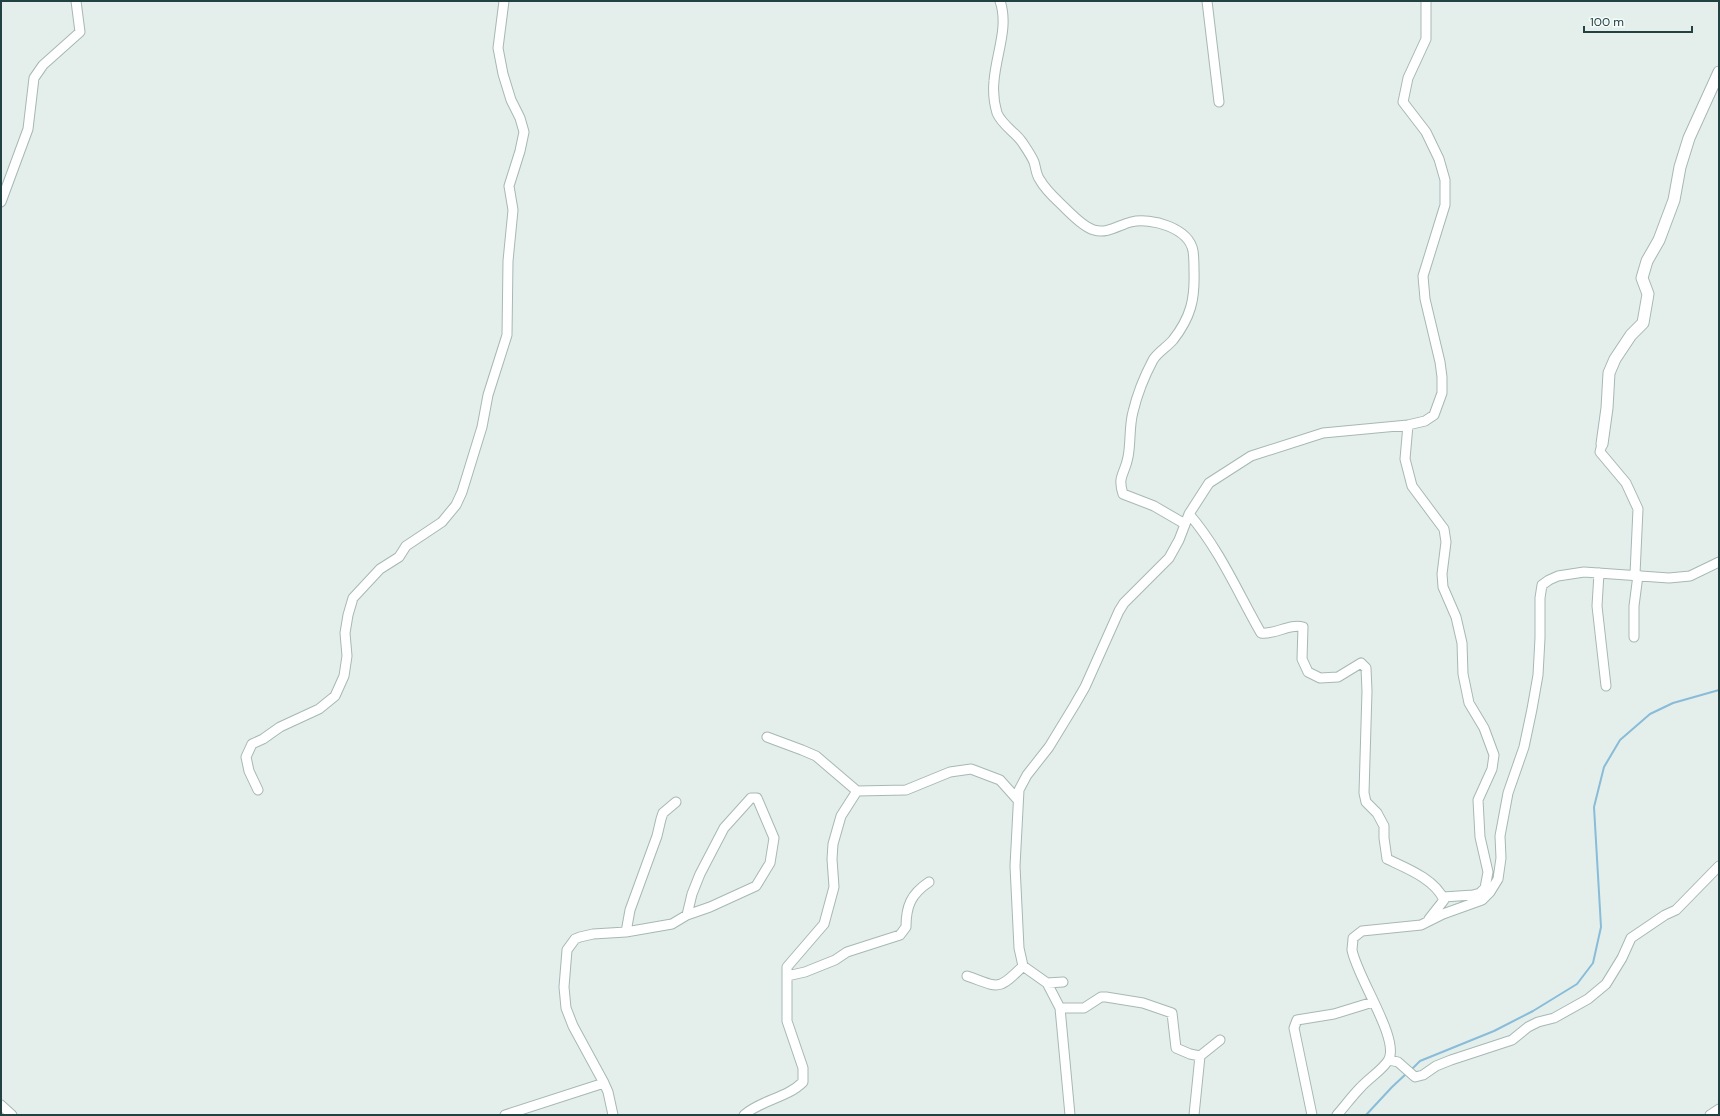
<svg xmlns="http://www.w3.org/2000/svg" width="1720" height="1116" viewBox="0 0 1720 1116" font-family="'DM Sans',sans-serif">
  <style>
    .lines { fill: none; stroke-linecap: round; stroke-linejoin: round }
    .stream { stroke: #88bcd8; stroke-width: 2 }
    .minor-casing { stroke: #a6b8b5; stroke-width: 11 }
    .tertiary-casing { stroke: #a6b8b5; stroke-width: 13 }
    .minor { stroke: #fff; stroke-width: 9 }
    .tertiary { stroke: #fff; stroke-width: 11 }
  </style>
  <rect width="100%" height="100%" fill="#e4efec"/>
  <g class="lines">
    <!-- stream -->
    <path class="stream" d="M1411,1070L1420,1061L1494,1031L1533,1011L1577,984L1593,963L1601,927L1594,807L1604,767L1620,740L1650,714L1673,703L1719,690
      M1366,1115L1392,1087L1407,1073"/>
    <!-- minor casing -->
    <g class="minor-casing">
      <path id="minor" d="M1000,1C1009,27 996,54 994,81C993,91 994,103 997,113C1002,125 1015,132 1022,142C1026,148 1031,155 1034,162C1036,168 1036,175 1040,180C1046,191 1057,200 1066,209C1072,215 1086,228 1094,230C1107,234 1119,225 1131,222C1151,217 1189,228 1193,251C1194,257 1194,264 1194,271C1195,299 1191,317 1173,340C1167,347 1157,353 1153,360C1145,375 1137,395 1133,412C1129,426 1131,442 1128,457C1125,474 1117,476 1123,494L1154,506L1185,524
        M1207,1L1219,102
        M1,202L28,129L34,78L43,65L80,32L76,1
        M1408,425L1405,459L1412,486L1444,529L1446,542L1442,574L1443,587L1456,617L1462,643L1463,674L1469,703L1484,728L1494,755L1492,769L1478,800L1480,837L1488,872L1485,888L1480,893L1473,895L1443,897
        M1602,444L1600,452L1626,483L1638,509L1635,574
        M1189,514C1220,550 1238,593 1261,633C1276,635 1289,623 1303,627L1302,659L1308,672L1320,678L1338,677L1361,663L1366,668L1367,691L1364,793L1366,802L1377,813L1384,826V838L1387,859C1406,868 1435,879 1444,900L1429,919
        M1599,573L1597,606L1606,686
        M1634,637V606L1638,575
        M767,737L802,750L816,756L857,791L906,790L950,772L971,769L1000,780L1017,799
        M258,790L249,771L246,757L252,744L263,739L280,727L319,709L335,696L344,676L347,656L345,633L348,615L353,598L380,569L399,557L406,546L442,522L456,505L462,492L482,427L488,395L507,335L508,261L513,210L509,186L520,151L524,132L520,118L511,100L503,74L498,48L504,1
        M626,932L630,910L657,836L661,819L663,813L676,802
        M787,976L805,972L835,960L847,952L900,935L906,927C906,906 911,894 929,882
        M967,976C999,987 997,992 1023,966
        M1047,983L1063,982
        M1060,1008H1084L1101,997H1106L1143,1003L1172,1013L1176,1048L1190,1054L1200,1056L1194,1115
        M1200,1056L1220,1040
        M1389,1060L1398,1062L1415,1077L1423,1075L1436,1066L1451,1060L1512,1040L1528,1027L1538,1022L1554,1018L1588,999L1606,984L1622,958L1631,938L1665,915L1676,910L1719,866
        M1,1105L12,1115
        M505,1115L604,1083
        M613,1115L608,1092L604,1083L573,1026L566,1008L564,987L567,950L575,939L580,937L593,934L626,932L672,924L687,915L710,907L756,886L770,863L774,838L757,798H751L724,828L700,874L692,894L687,915
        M744,1115C761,1100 787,1098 803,1082V1068L787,1021V967L824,924L834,887L832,859L833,844L841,816L857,791
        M1070,1115L1060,1008L1047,983L1023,966L1019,948L1015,866L1019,790L1027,775L1049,747L1074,706L1085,687L1119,611L1124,603L1169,558L1179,540L1189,514L1209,483L1251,456L1323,433L1408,425L1425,421L1434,415L1442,393V377L1440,362L1425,299L1423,276L1445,205V180L1439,159L1426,132L1403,102L1408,78L1426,39V1
        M1312,1115L1294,1028L1297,1020L1334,1014L1373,1002
        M1337,1115C1345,1106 1352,1096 1361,1087C1368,1079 1385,1068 1389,1059C1399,1038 1357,977 1352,950C1352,947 1353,942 1353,938L1362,931L1421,925L1443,914L1482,900L1490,892L1498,879L1501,858L1500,836L1508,793L1524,747L1532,709L1538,675L1540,638V598L1542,585L1549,580L1558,576L1584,572L1669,578L1690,576L1719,562
        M1710,1115L1719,1109"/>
    </g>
    <!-- tertiary casing -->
    <g class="tertiary-casing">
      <path id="tertiary" d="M1602,444L1607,408L1609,373L1615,359L1631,335L1643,323L1648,294L1642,278L1647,261L1659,240L1674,200L1680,167L1689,138L1719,72"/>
    </g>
    <!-- minor -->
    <use href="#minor" class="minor"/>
    <!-- tertiary -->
    <use href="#tertiary" class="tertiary"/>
  </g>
  <!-- border -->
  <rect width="1720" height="1116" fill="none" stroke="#214240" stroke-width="4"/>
  <!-- scale -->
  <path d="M1584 26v6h108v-6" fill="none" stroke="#214240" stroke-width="2"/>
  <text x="1590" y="26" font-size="12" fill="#214240" stroke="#f5fbf9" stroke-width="3" paint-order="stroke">100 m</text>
</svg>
